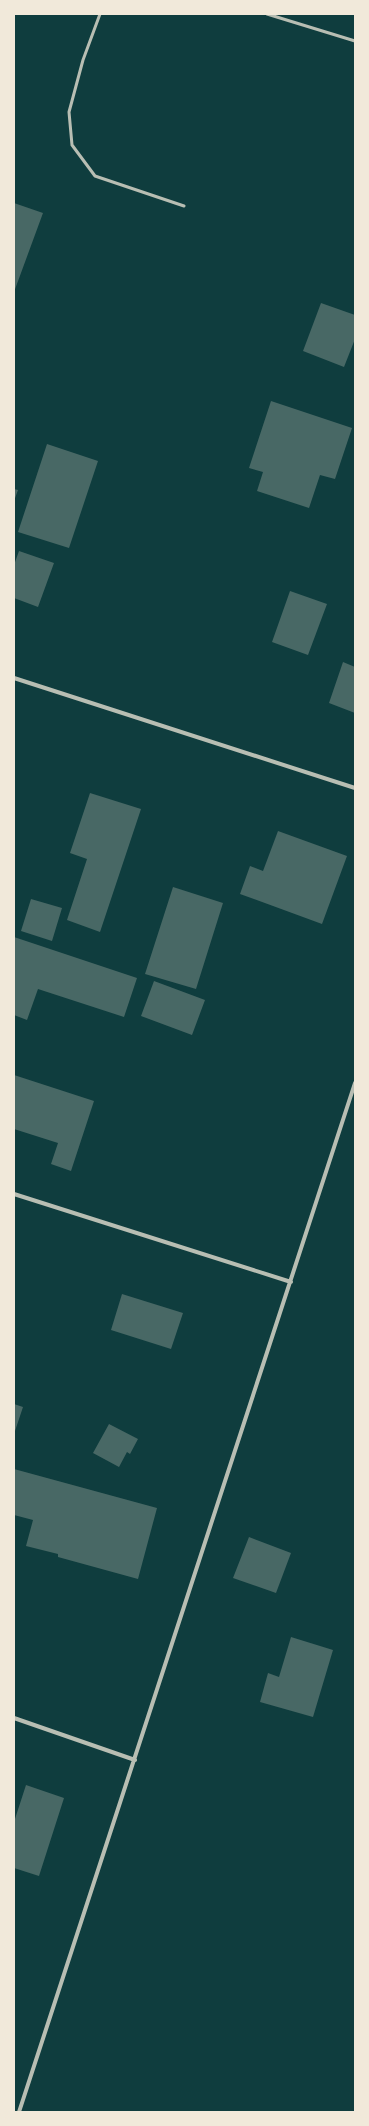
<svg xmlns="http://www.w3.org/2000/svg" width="369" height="2126" viewBox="0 0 369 2126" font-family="'Archivo Narrow',sans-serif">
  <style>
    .building { fill: #486865 }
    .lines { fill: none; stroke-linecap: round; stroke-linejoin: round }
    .service { stroke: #b8beb3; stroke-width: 3 }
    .minor { stroke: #b8beb3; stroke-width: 4 }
  </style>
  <rect width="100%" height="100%" fill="#0f3d3e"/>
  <!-- building -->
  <path class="building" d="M14,203L43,213L14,292Z
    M321,303L355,315V339L344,367L303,351Z
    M271,401L352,428L335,479L320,475L309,508L257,491L263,472L249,468Z
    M47,444L98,461L69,548L18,532Z
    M14,489L18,490L14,501Z
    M19,551L54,563L38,607L14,598V565Z
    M290,591L327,604L308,655L272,642Z
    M343,662L355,667V713L329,703Z
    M90,793L141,809L100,932L67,920L87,859L70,853Z
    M278,831L347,856L322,924L240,894L250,866L263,871Z
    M173,887L223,903L196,989L145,974Z
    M31,899L62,908L52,941L21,931Z
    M14,937L137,978L124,1017L38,989L27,1020L14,1015Z
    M154,981L205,1000L192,1035L141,1016Z
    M14,1075L94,1101L71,1171L51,1164L58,1143L14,1129Z
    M122,1294L183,1313L171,1349L111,1330Z
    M14,1404L23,1407L14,1434Z
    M109,1424L138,1439L130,1454L127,1452L119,1467L93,1453Z
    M14,1469L157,1508L138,1579L58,1557V1554L26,1546L33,1520L14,1515Z
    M249,1537L291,1553L276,1593L233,1578Z
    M291,1637L333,1650L313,1717L260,1702L268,1673L279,1677Z
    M26,1785L64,1798L39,1876L14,1868V1822Z"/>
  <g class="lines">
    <!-- service -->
    <path class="service" d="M100,14L83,60L69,112L72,145L95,176L184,206
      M267,14L355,41"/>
    <!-- minor -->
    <path class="minor" d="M14,678L355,788
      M14,1194L291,1282
      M14,1718L135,1760
      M19,2112L355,1083"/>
  </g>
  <!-- border -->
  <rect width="369" height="2126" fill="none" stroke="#f1e9da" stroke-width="30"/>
</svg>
